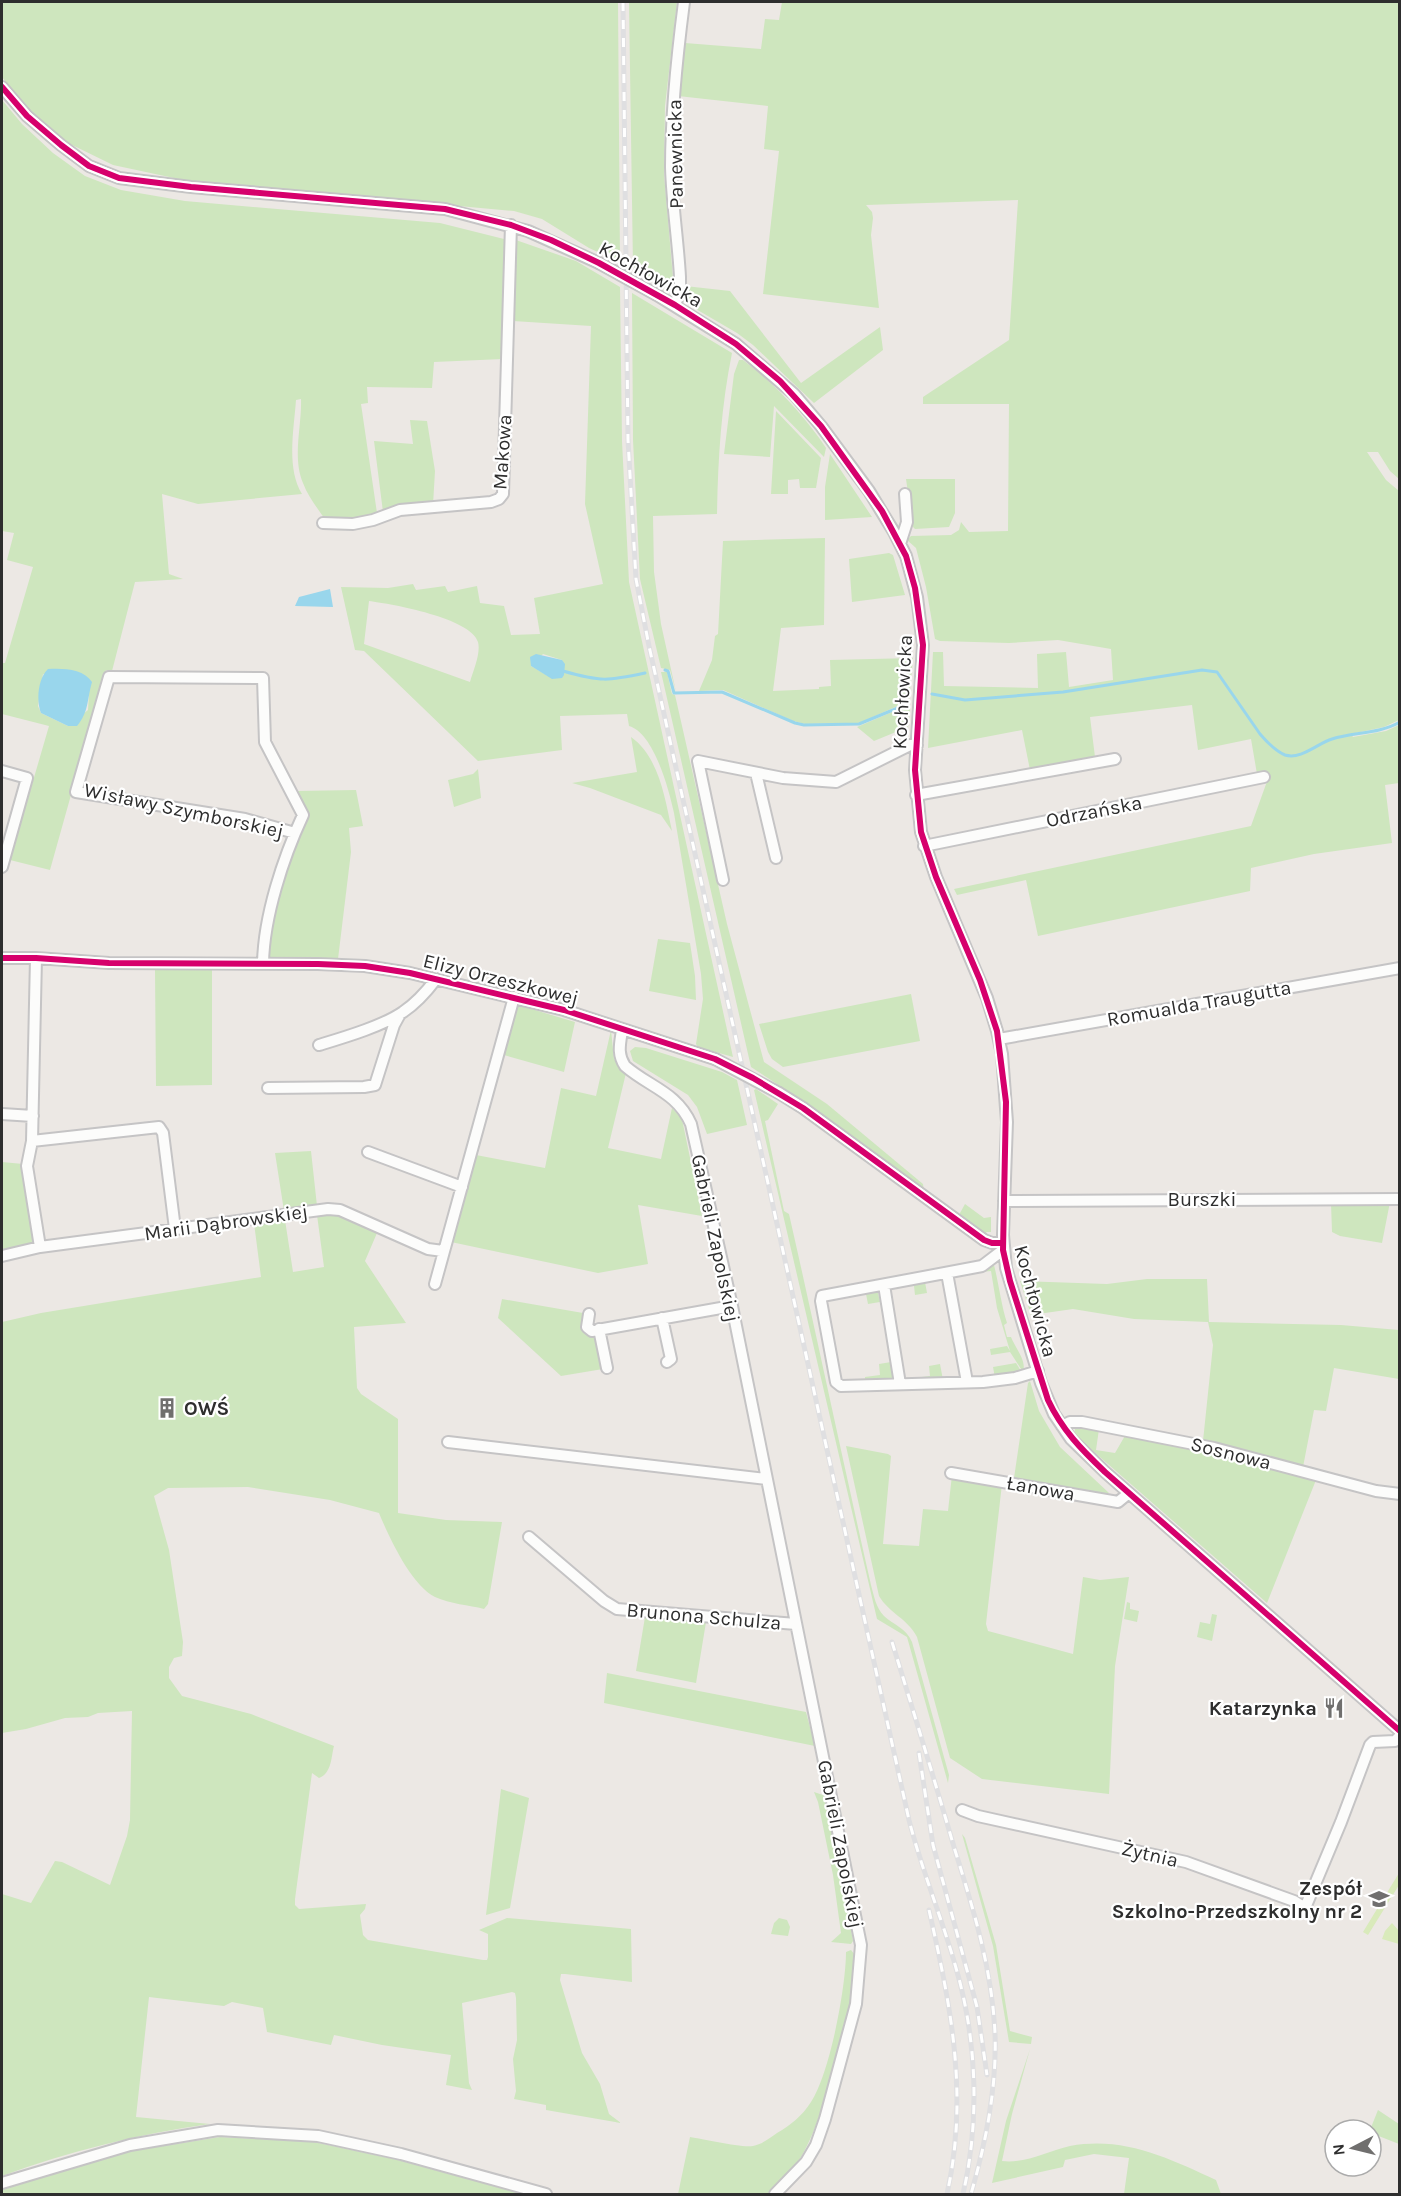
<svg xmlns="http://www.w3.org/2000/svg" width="1401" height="2196" viewBox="0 0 1401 2196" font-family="Karla,sans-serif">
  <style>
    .green { fill: #cee6be; fill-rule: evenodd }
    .pitch { fill: #d9eabb }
    .water { fill: #99d6ec }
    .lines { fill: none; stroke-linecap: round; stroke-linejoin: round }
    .stream { stroke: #99d6ec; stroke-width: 3 }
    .minor-casing { stroke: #c5c4c5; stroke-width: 14 }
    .minor { stroke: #fcfcfb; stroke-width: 10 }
    .rail-casing { stroke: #dfdfe1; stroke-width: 5 }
    .rail { stroke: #fff; stroke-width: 3; stroke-dasharray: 9; stroke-linecap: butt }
    .minor-bridge-casing { stroke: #c5c4c5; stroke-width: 14; stroke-linecap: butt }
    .minor-bridge { stroke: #fcfcfb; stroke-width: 10 }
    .cycleway-casing { stroke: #fff; stroke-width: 10 }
    .cycleway { stroke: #d6006c; stroke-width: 6 }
    .labels { text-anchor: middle; stroke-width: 4.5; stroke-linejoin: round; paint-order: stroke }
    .street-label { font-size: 20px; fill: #2e2e2e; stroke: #fff }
    .poi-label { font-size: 20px; font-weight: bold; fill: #2e2e2e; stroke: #fff; text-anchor: end }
  </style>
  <rect width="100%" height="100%" fill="#ece8e4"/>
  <!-- green -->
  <path class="green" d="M2,2H618L620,262L589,248L542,219L514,211L188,181L113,165L64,141L30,113L2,77Z
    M629,2H677L665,106L664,174L673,278L668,283H660L633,267Z
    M782,2H1399V479L1390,471L1378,452H1367L1386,480L1399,491V720L1384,727L1351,734L1353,737L1386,731L1399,725V783L1385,785L1392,843L1314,854L1251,868L1250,891L1038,936L1026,880L957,895L954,889L1251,826L1270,773L1257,774L1251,739L1198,750L1192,705L1090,717L1095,757L1030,770L1022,730L928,748L933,652H943L944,686L1038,688L1037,654L1066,652L1069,687L1113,680L1111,649L1058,640L1009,643L940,641L935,639L926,587L916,548L907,540L911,536L951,535L959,530L961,522L969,532L1008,531L1009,404H923V397L1009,340L1018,200L866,205L872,212L873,218L871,235L879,308L763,294L779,151L764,149L768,106L678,96L685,43L761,49L765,19L779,20Z
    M2,100L22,124L53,153L85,176L121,190L185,201L440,223L508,240L503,359L434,362L432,388L367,387L368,403L361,404L377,513C362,523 343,520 326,520L322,515C315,505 307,494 303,483C292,457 302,426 301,399L296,400C294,429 286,468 302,494L198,504L162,494L169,574L183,579L135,582L112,671L106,670L50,870L10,860L49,726L2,714V663H5L33,567L7,560L14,533L2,531ZM43,674L89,693L88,710L68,726L41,713L38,706Z
    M513,239L576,261L620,287L622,441L629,582L733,1057L698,1047L696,1044L703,999L701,974L674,813C669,790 654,733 629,726L627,714L560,716L562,750L478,761L364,651L355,650L341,587L388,588L413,584L416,590L445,586L448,592L477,586L480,603L504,606L511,635L540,634L534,598L603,584L585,504L591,326L513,321ZM369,601C392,604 471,618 478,642C481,654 473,671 470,682L364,644ZM543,654L562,660L563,671L548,676L531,666Z
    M685,286L730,291L801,383L880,327L883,350L814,403L753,345L737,333L689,305L686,302Z
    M632,293L732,353C721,407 718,459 717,514L653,516L654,572L661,624L676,692L670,670L661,668L640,579L633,440Z
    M739,360H743C775,384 804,415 826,448L824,457L774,406L770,457L724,454L734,374Z
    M776,411L821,458L816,488H800L799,479L788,480V494H771Z
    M410,420L427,421L435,471L433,505L383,512L374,441L413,444Z
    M830,454L872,517L825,520V487Z
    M906,479H955V513L949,527L915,529L913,527Z
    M825,538L824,625L781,628L773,691L819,689V687L831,686L830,660L913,658L909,701L859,723L805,724L793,721L723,690L699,691L712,660L715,636L718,634L723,541Z
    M889,553L893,555L905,595L852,602L849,559Z
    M661,672H667L672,694L675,695L727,924L764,1062L827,1104L923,1184L924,1191L809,1105L751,1067Z
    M906,706L910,709L908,727L874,741L857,727Z
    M631,737C659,757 665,798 672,831L661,815L590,788L572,783L637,772Z
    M478,769L481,798L454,807L448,780L473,774Z
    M356,790L363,826L349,828L351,852L338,959L268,957C270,908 290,860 306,814L296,791Z
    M658,939L690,943L695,976L696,1000L649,991Z
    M155,970H212V1085L156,1086Z
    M911,994L920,1041L783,1067L772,1059L768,1052L759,1024Z
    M518,1005L575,1022L564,1072L504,1055Z
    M611,1030L614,1059L626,1073L608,1148L661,1159L672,1108L682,1119L702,1216L638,1205L648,1264L598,1273L451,1242L476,1155L545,1168L561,1088L596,1096Z
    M635,1047L646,1048L722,1072L737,1080L747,1125L707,1134L697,1107L688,1095L633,1061L630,1051Z
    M756,1089L778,1104L768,1120L765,1121L784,1211L789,1214C817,1337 843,1462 871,1585C874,1596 876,1608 884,1616C894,1625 906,1628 912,1642L949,1775L948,1783L907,1637L877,1619L754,1090Z
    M311,1151L317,1206L284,1211L275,1153Z
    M2,1162L23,1164L35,1244L2,1250Z
    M1390,1202L1382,1243L1340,1236L1332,1232L1331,1203Z
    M965,1204L984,1218L991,1217V1232H986L988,1235L960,1218V1213Z
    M332,1214L341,1216L377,1233L365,1261L406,1323L354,1327L357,1388L361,1394L398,1419V1513L446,1520L502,1522L488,1604L484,1609C469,1605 450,1604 435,1597C411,1585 389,1537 379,1513L330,1500L248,1487L168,1488L154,1496L169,1550L183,1642L182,1656L174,1658L169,1667V1678L182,1696L251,1714L334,1746C331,1757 332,1773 319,1778L312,1773L295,1899V1905L299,1909L366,1904L365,1909L360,1915L363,1935L368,1940L483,1960H487L488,1957V1934L479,1930L507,1918L631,1929L632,1982L565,1974H561L560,1980L582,2053L600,2084L609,2114L621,2123L546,2110V2105L514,2099L516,2091L513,2059L517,2040L516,1998L515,1993L512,1992L462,2003L469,2083L472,2090L446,2085L451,2055L382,2045L334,2035L331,2045L267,2032L263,2008L232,2002L224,2006L149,1997L136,2117L210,2124C139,2134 69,2151 2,2176V1894L31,1903L55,1861L62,1862L110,1885L127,1836L130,1820L132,1711L98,1713L88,1717L65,1718L26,1729L2,1733V1322L41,1313L261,1277L254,1223L285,1220L293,1272L324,1267L317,1215Z
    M994,1265C999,1285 1001,1304 1007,1323L1004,1325L1007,1337H1011C1015,1348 1027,1360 1023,1372L1010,1352L991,1355L990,1349L1007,1346L1010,1351L997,1308L991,1271L980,1272Z
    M1147,1279H1207L1209,1322L1341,1325L1399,1330V1379L1334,1368L1326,1411L1314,1410L1303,1467L1203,1441L1213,1345L1208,1322L1134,1319L1073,1309L1031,1315L1020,1281L1107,1284Z
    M925,1282L927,1293L915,1295L914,1286L897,1287Z
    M875,1292L878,1293L880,1302L868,1304L866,1294L850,1296Z
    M502,1299L583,1313V1332L588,1335L596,1334L603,1369L561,1376L498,1318Z
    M891,1362L893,1378L892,1381H865V1377L880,1375L879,1364Z
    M1016,1363L1021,1371L995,1378L993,1367Z
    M940,1364L943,1380H914V1378L930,1376L929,1366Z
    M1030,1381L1039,1411L1060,1447L1109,1493L1102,1495L1014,1478L1028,1383Z
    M1077,1427L1099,1429L1096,1450L1115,1453L1126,1434L1214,1453L1316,1480L1267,1603L1077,1437L1074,1433L1075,1429Z
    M846,1446L888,1454L891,1456L883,1544L919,1546L923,1509L948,1511L952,1475L1002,1484L986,1624L988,1631L1073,1654L1083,1577L1100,1580L1129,1577L1115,1666L1109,1794L982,1779L950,1758L917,1637C908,1619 889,1613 879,1596Z
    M1127,1602L1130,1603V1609L1139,1611L1137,1622L1124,1619Z
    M1212,1614L1217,1615L1212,1641L1197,1637L1200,1622L1210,1624Z
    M645,1617L706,1622L696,1683L636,1671Z
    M607,1673L806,1712L815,1746L604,1703Z
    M501,1789L529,1798L510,1908L486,1915Z
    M814,1792L823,1795L828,1803L853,1941L851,1944L831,1942L841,1933L833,1875L818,1802Z
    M962,1834L965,1838L996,1945L1010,2031L1032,2037L1031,2044L1009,2042L993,1946Z
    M779,1918L787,1920L790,1927L788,1936L771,1934L774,1923Z
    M851,1950L855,1955C854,1970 854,1985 851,2000C848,2020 841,2039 836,2058C823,2104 810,2167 767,2194H678L690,2137C704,2139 741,2148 753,2146C762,2144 770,2138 777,2133C791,2125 802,2116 811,2102C830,2073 846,1987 846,1952Z
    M1030,2049L1012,2114L1002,2161C1025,2164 1048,2151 1070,2146C1124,2136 1168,2158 1216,2180L1221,2194H1124L1129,2158L1094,2154L1065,2160L1063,2167L992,2183L1006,2121Z
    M1378,2110L1399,2124V2144L1371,2133L1370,2130Z
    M220,2137L314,2142L398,2160L523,2194H2V2188L113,2154Z"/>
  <!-- pitch -->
  <path class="pitch" d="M1399,1873V1885L1368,1935L1363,1932Z
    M1392,1923L1399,1931V1944L1382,1939L1385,1931Z"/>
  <!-- water -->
  <path class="water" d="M330,589L333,607L295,606L299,597Z
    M536,654L562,660L565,664L564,675L562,678L552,679L531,666L530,657Z
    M48,669C63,668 84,669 92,682C87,699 89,712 77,726H68L41,713C36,701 38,678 48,669Z"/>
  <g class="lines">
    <!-- stream -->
    <path class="stream" d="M665,670L668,671L674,693L722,692L795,723L804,725L859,724L905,705
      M563,671C601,682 608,681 645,673
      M932,694L965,700L1063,692L1202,670L1217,672L1260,734C1266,741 1275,751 1285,755C1301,760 1318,743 1332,739C1355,732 1379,734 1400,722"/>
    <!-- minor casing -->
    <g class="minor-casing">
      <path id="minor" d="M2,87L27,116L61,145L89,166L119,178L191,187L445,209L528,231L599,263
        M657,295L736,344L794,394L821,426L869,491L894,532L906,556L917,597L923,645L915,770L921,832L936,877L987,998L997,1031L1002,1054L1007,1122L1003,1235L1006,1268L1041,1383L1054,1414L1071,1439L1105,1472L1400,1731
        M675,305L680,291V277C678,240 672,203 671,167C671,111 677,56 684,2
        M323,523L353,524L373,520L400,510L491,502L499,499L503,494L511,225
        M900,544L907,522L905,494
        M2,771L27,778L2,867
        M756,773L776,858
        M916,795L1115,759
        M924,846L1264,777
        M723,880L698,761L783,778L836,782L910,745H917
        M2,958H36L109,963L318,964L365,966L410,973L564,1010L715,1059
        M36,958L32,1141L27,1166L40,1247
        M263,963C264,916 283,858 303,815L265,742L263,678L109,677L76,792L245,819L295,833
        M622,1030C620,1044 617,1054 625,1066C649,1087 677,1092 691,1124L732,1306L861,1945L856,2004L825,2119L816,2145L806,2162L775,2194
        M999,1039L1400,968
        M319,1045C342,1038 383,1026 403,1012C415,1004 427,991 436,979
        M268,1088L364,1087L375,1085L394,1025L400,1014
        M779,1093L803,1108L984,1240L992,1243H1003
        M2,1114L33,1116
        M32,1141L159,1127L163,1133L175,1229
        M368,1152L462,1187
        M1004,1201L1400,1199
        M1003,1250L982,1266L822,1296L821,1301L836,1382L841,1386L983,1382L1015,1378L1038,1371
        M2,1256L40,1247L328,1209L340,1210L428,1249L443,1251
        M947,1273L967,1382
        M435,1284L514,997
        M884,1285L900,1384
        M589,1314L587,1327L592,1331L732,1306
        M662,1318L671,1359L667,1362
        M599,1329L607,1368
        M1062,1426L1070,1422H1082L1214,1448L1376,1491L1400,1494
        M448,1442L766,1479
        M951,1473L1118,1502L1129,1493
        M529,1537L604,1601L617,1609L796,1624
        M962,1810L978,1816L1186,1862L1294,1901L1305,1908L1341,1822L1370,1745L1373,1742L1395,1741L1400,1736
        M2,2183L130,2145L218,2130L318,2136L401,2154L546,2194"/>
    </g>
    <!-- minor -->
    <use href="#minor" class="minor"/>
    <!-- rail casing -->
    <g class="rail-casing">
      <path id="rail" d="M623,2L628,440L636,579L649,646L909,1820C922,1871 942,1918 956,1968C977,2040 980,2121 963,2194
        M892,1642C913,1710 934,1778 954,1847C973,1908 992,1968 995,2033C997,2088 986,2142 971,2194
        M919,1753L933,1845L977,2007L987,2075
        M929,1910C951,2007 969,2095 947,2194"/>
    </g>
    <!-- rail -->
    <use href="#rail" class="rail"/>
    <!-- minor-bridge casing -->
    <g class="minor-bridge-casing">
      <path id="minor-bridge" d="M599,263L657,295
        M715,1059L779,1093"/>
    </g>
    <!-- minor-bridge -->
    <use href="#minor-bridge" class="minor-bridge"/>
    <!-- cycleway casing -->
    <g class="cycleway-casing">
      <path id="cycleway" d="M2,87L27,116L61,145L89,166L119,178L191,187L445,209L511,225L551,240L599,263L675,305L736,344L780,381L821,426L882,511L906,556L915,588L923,645L915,770L921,832L936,877L980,980L997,1031L1006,1102L1003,1250L1010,1281L1048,1400C1062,1430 1082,1450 1105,1472L1400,1731
        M2,958H36L109,963L318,964L365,966L410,973L564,1010L715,1059L753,1078L803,1108L984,1240L992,1243H1003"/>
    </g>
    <!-- cycleway -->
    <use href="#cycleway" class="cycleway"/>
  </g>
  <!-- icons -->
  <defs>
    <g id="building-bare" transform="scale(1.62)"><path d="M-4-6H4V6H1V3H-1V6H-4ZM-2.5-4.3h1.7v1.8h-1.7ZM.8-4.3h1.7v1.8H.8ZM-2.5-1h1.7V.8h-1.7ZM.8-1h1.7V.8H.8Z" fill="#706f6e" stroke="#fff" stroke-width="2.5" paint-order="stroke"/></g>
    <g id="restaurant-bare" transform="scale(1.62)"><path d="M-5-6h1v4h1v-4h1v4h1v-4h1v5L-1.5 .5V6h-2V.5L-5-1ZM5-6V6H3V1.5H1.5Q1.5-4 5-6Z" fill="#706f6e" stroke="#fff" stroke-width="2.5" paint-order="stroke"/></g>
    <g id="school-bare" transform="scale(1.62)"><path d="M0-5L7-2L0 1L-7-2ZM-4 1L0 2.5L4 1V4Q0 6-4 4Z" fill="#706f6e" stroke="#fff" stroke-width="2.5" paint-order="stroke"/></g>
  </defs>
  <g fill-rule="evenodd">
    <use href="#building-bare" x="167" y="1408"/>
    <use href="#restaurant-bare" x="1334" y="1708"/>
    <use href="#school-bare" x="1379" y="1899"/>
  </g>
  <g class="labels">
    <!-- street labels -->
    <g class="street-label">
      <text transform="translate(675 154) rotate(-91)" y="7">Panewnicka</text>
      <text transform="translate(651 274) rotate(29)" y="7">Kochłowicka</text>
      <text transform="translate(502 452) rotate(-86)" y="7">Makowa</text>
      <text transform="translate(902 692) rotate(-87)" y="7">Kochłowicka</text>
      <text transform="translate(184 810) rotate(12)" y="7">Wisławy Szymborskiej</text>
      <text transform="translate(1094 811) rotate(-11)" y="7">Odrzańska</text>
      <text transform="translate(501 979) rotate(14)" y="7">Elizy Orzeszkowej</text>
      <text transform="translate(1199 1003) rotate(-10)" y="7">Romualda Traugutta</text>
      <text x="1202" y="1206">Burszki</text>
      <text transform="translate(226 1222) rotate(-8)" y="7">Marii Dąbrowskiej</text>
      <text transform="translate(716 1238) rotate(78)" y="7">Gabrieli Zapolskiej</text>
      <text transform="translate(1036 1301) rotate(75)" y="7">Kochłowicka</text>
      <text transform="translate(1231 1453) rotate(14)" y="7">Sosnowa</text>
      <text transform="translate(1041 1488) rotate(10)" y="7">Łanowa</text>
      <text transform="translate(704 1616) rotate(5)" y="7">Brunona Schulza</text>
      <text transform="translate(841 1844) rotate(79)" y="7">Gabrieli Zapolskiej</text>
      <text transform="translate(1150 1854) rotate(13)" y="7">Żytnia</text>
    </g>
    <!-- poi labels -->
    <g class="poi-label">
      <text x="184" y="1415" text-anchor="start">OWŚ</text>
      <text x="1317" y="1715">Katarzynka</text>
      <text x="1362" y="1895">Zespół<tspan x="1362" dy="23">Szkolno-Przedszkolny nr 2</tspan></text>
    </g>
  </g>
  <!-- border -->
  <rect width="1401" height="2196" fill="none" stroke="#2e2e2e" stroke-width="6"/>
  <!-- north arrow -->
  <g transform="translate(1353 2148) rotate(263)"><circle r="28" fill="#ffffff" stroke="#ababab" stroke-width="1.5"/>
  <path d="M0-4.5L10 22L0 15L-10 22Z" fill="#706f6e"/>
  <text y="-9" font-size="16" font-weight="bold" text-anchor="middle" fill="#2e2e2e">N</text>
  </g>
</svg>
